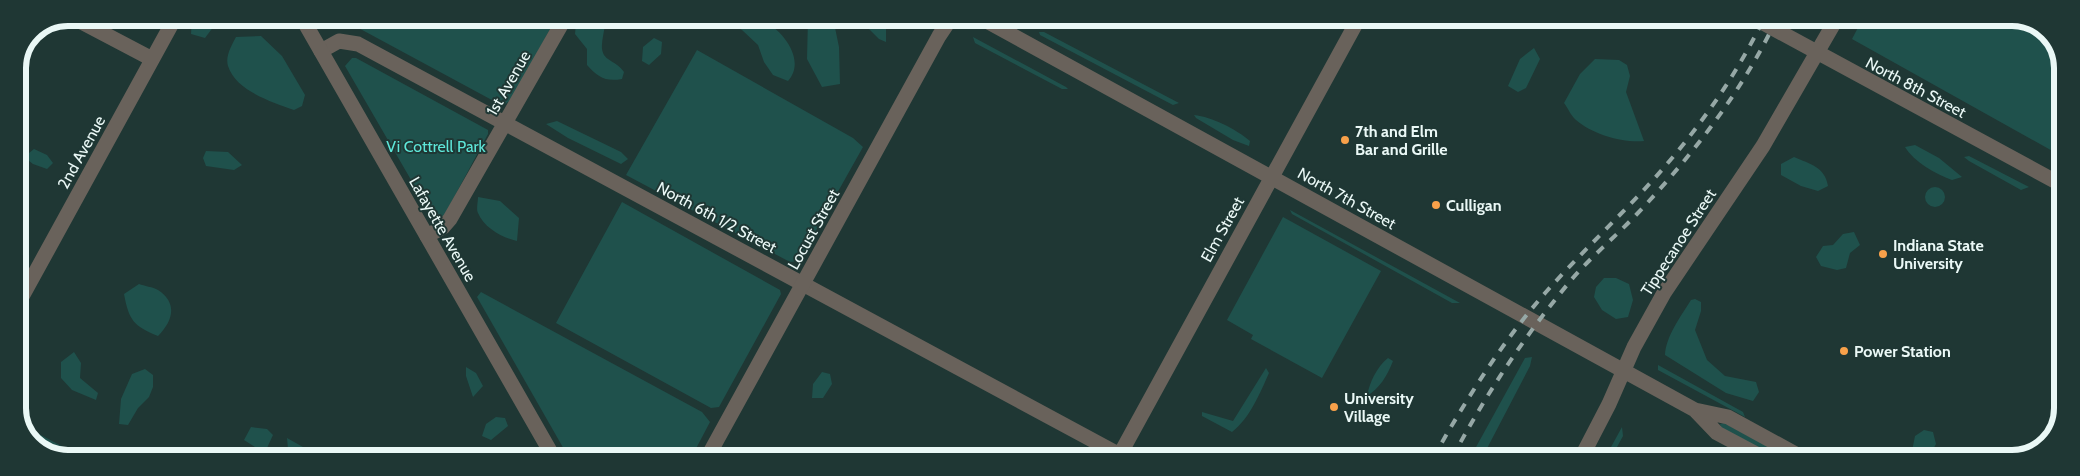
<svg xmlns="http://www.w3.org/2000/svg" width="2080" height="476" viewBox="0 0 2080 476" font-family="Cabin,sans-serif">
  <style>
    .green { fill: #1f514c }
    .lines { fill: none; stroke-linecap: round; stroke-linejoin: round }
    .minor { stroke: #69625b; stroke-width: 15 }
    .tertiary { stroke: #69625b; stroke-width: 15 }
    .rail { stroke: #96a8a6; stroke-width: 4; stroke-dasharray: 9 9; stroke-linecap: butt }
    .poi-dot { fill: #f8a14a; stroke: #1f3734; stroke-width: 2 }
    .labels { text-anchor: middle; stroke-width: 4; stroke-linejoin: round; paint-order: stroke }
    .street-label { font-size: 16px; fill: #eaf8f6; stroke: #1f3734 }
    .poi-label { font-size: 16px; font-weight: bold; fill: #eaf8f6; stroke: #1f3734; text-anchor: start }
    .park-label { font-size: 16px; fill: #5ee7d9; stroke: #1f3734 }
    .rim { fill: none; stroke: #eaf8f6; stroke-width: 6 }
  </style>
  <rect width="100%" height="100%" fill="#1f3734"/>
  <!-- green -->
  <path class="green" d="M192,18H220L205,38L191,34Z
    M340,18H556L512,99L503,106Z
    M587,18H594L605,24C604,36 597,52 608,59C614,63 620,66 624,72L622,79C605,82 598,77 587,65V49L575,34L576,23Z
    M721,18C732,18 750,15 760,19C782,28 807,60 788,81L773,75L764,62L758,45L742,30Z
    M808,18H833L839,47L840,84L822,87L807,59Z
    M858,18H886V42L879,39Z
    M1863,18L2022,19L2050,35L2062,62V142L2056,153L1852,39Z
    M1039,32H1044L1179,103L1173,105L1040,35Z
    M261,36L282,56L305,95L302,106L294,110C272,102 236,91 228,66C225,56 232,45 236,37Z
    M973,37L1066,87L1068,89H1062L975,43Z
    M654,38L662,42L661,54L649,65L642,61L643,47Z
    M1534,48L1540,59L1526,88L1518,92L1508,86L1520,59Z
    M697,50L853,138L863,147L799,261L790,262L626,175Z
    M352,58H356L488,130V134L445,214L436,223L345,66Z
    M1595,59L1619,60L1627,65L1630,76L1626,92L1644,141C1622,143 1592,134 1576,120C1571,116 1568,108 1564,103L1580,74Z
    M1194,115C1212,117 1236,129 1250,141L1249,146L1233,140L1196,118Z
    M557,121L621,152L628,159L621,164L568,138L546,124Z
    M1915,145L1939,158L1962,177L1952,180C1936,174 1914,162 1905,147Z
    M34,149L47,155L53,163L47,169L33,164L24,157Z
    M206,151L228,152L242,165L234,170L206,166L203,158Z
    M1969,156L2029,187L2021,190L1969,161L1964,157Z
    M1794,157C1810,164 1825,167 1828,186L1818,191L1801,186L1781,175V164Z
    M1925 197a10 10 0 1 1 20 0a10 10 0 1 1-20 0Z
    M478,197L500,201L519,218L517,241C503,238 484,228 478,213C476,209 478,202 478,197Z
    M622,202L780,290L781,294L719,407L711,408L556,323Z
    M1290,210L1460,303H1452L1292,214Z
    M1283,217L1381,271L1322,378L1251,339L1253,335L1227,320Z
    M1854,232L1860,245L1850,253L1846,268L1837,270L1821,266L1816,257L1823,246L1833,245L1843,234Z
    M1604,278H1616L1629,284L1633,300L1628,317L1616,319L1602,310L1594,297L1596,287Z
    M139,284C144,286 153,287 158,290C178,303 173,321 158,336C134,326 129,321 124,294Z
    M481,292L702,412L710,422L691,458H569L477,297Z
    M1695,299L1701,302V311L1695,330L1707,360L1725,376L1756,382L1759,392L1753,401L1726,393L1665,355C1666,336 1681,316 1691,300Z
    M74,352L81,363L80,378L98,393L96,400L72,390L61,378V362Z
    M1532,357L1530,366L1482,458H1470L1525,358Z
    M1388,358L1393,361C1387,376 1380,388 1367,396C1369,384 1377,366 1388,358Z
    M1658,365L1743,412L1745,417L1658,370Z
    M466,367L476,373L483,386L473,397L466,376Z
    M1266,368L1269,373C1260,393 1250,418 1232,432L1202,416V412L1233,421Z
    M145,369L153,375V387L149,397L138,408L128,425L119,424L121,399L132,374Z
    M822,372L830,374L832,384L823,398H812L813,384Z
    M496,417L505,418L508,426L491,440L482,436L486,424Z
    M1724,423L1789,458H1776L1721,428L1720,424Z
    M251,427L267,429L273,435L267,448L255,447L244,440Z
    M1622,427L1623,436L1611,458H1605Z
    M25,430L39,434L82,457C58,457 36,454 25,430Z
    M1924,430L1933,432L1936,444L1931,453L1922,458L1912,451L1915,436Z
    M287,438L303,447L313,458H294L288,449Z"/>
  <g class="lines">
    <!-- minor -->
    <path class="minor" d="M74,18L152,59
      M981,18L1695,410L1728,417L1803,458
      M1754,18L2062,185
      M321,51L339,41L358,44L1120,455
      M427,236L443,227L450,219L565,18
      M18,304L175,18
      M1695,410L1717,433L1764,458
      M1118,458L1359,18
      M1581,458L1609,404L1634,347L1664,293L1763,146L1837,18"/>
    <!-- tertiary -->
    <path class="tertiary" d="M302,18L554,458
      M707,458L939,36L951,18"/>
    <!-- rail -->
    <path class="rail" d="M1433,458C1466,400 1501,343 1546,292C1580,254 1618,218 1653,180C1696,132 1736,77 1764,18
      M1452,458C1486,394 1525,335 1572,279C1592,256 1615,237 1636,215C1691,157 1743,91 1777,18"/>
  </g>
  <!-- markers -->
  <g class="poi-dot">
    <circle cx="1345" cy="140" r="5"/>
    <circle cx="1436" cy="205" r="5"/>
    <circle cx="1883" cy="254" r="5"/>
    <circle cx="1844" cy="351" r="5"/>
    <circle cx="1334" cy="407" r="5"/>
  </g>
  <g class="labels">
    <!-- street labels -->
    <g class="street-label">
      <text transform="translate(508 83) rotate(-60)" y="6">1st Avenue</text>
      <text transform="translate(1916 87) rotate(28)" y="6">North 8th Street</text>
      <text transform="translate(81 152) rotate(-61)" y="6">2nd Avenue</text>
      <text transform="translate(1347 198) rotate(29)" y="6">North 7th Street</text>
      <text transform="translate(717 217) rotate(28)" y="6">North 6th 1/2 Street</text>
      <text transform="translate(443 229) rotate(60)" y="6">Lafayette Avenue</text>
      <text transform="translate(813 229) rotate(-61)" y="6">Locust Street</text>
      <text transform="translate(1222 229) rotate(-61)" y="6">Elm Street</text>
      <text transform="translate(1678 242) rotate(-57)" y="6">Tippecanoe Street</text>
    </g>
    <!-- poi labels -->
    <g class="poi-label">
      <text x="1355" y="137">7th and Elm<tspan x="1355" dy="18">Bar and Grille</tspan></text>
      <text x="1446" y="211">Culligan</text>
      <text x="1893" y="251">Indiana State<tspan x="1893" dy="18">University</tspan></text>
      <text x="1854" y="357">Power Station</text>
      <text x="1344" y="404">University<tspan x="1344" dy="18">Village</tspan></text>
    </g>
    <!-- park labels -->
    <g class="park-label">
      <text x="436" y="152">Vi Cottrell Park</text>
    </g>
  </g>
  <!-- crop -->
  <path d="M0 0H2080V476H0ZM68 26H2012A42 42 0 0 1 2054 68V408A42 42 0 0 1 2012 450H68A42 42 0 0 1 26 408V68A42 42 0 0 1 68 26Z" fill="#1f3734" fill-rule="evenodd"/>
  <path class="rim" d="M68 26H2012A42 42 0 0 1 2054 68V408A42 42 0 0 1 2012 450H68A42 42 0 0 1 26 408V68A42 42 0 0 1 68 26Z"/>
</svg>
